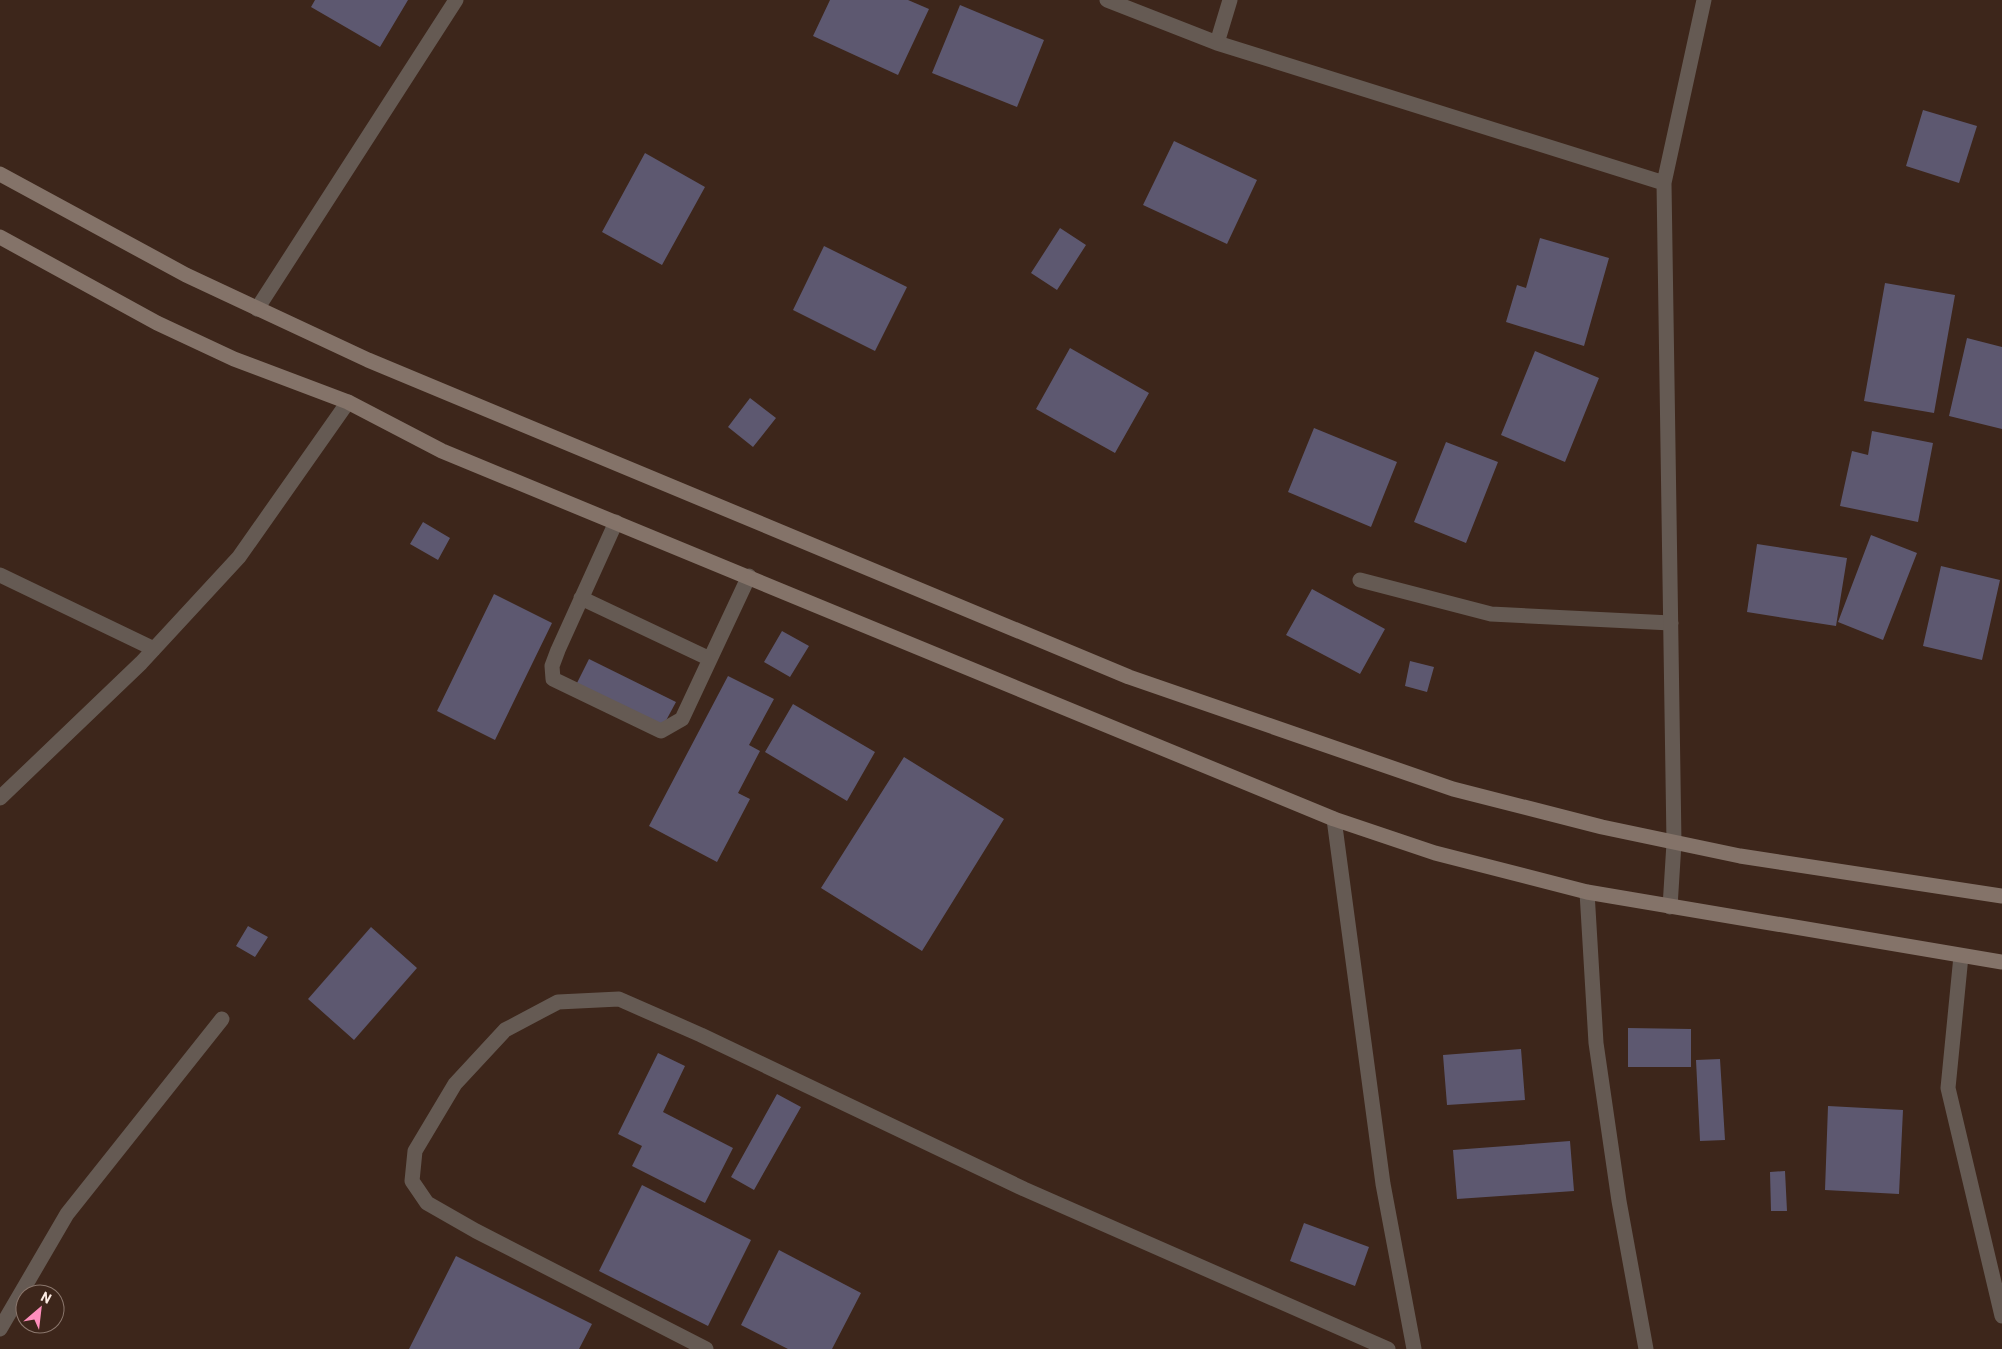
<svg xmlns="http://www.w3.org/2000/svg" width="2002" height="1349" viewBox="0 0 2002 1349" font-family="Barlow,sans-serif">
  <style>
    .building { fill: #5d5870 }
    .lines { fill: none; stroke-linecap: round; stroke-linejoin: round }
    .service { stroke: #655a53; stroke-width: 15 }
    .minor { stroke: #655a53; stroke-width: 15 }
    .secondary { stroke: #847369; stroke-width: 15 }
  </style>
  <rect width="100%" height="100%" fill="#3d261b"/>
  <!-- building -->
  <path class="building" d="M315,0H408L380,47L311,7Z
    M830,0H908L929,9L898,75L813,36Z
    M960,5L1044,40L1017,107L932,73Z
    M1923,110L1977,126L1959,183L1906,166Z
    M1174,141L1257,180L1227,244L1143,205Z
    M645,153L705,187L662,265L602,232Z
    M1060,228L1086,245L1057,290L1031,273Z
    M1540,238L1609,258L1584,346L1506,322L1517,285L1526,288Z
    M824,246L907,287L875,351L793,310Z
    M1885,283L1955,295L1934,413L1864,401Z
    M1967,338L2002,347V429L1949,416Z
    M1070,348L1149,393L1115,453L1036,409Z
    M1535,351L1599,378L1565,462L1501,435Z
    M750,398L776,418L753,447L728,427Z
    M1314,428L1397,462L1371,527L1288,492Z
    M1872,431L1933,443L1918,522L1840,506L1852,451L1868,455Z
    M1446,442L1498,462L1466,543L1414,522Z
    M423,522L450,538L438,560L410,544Z
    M1871,535L1917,553L1883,640L1838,622Z
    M1757,544L1847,558L1836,626L1747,612Z
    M1941,566L2000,580L1982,660L1923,646Z
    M1312,589L1385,629L1360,674L1286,635Z
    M494,594L552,623L495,740L437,711Z
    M782,631L809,646L790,677L764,662Z
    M589,659L676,702L662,728L576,685Z
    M1410,661L1434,667L1427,692L1405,686Z
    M728,676L774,699L749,745L760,751L738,793L750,799L717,862L649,826Z
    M793,704L875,752L847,801L765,752Z
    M904,757L1004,819L922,951L821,888Z
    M248,926L268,937L255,957L236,946Z
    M371,927L417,968L354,1040L308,999Z
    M1628,1028L1691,1029V1067H1628Z
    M1521,1049L1525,1100L1447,1105L1443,1055Z
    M658,1053L685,1066L663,1112L733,1148L705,1203L632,1166L642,1146L618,1134Z
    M1720,1059L1725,1140L1700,1141L1696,1060Z
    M777,1094L801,1107L754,1190L731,1177Z
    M1828,1106L1903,1110L1899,1194L1825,1190Z
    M1570,1141L1574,1191L1457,1199L1453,1150Z
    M1785,1171L1787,1211H1771L1770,1172Z
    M642,1185L751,1240L708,1326L599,1271Z
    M1304,1223L1369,1247L1355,1286L1290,1261Z
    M779,1250L861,1293L832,1349H788L741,1325Z
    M456,1256L592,1324L579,1349H409Z"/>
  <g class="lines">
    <!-- service -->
    <path class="service" d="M616,522L558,650L552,666L553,679L661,731L682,719L749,576
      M1360,580L1491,614L1671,623
      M581,598L710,659"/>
    <!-- minor -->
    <path class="minor" d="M1107,0L1217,43L1664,183
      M1217,43L1230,0
      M257,309L456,0
      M0,575L154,649
      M0,798L141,663L239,557L348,402
      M1334,819L1383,1184L1414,1349
      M1587,892L1596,1043L1619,1201L1646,1349
      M1670,907L1674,843L1664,183L1704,0
      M1961,956L1948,1088L2002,1316
      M0,1329L67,1214L222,1019
      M706,1349L476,1231L427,1203L412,1181L415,1151L455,1084L505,1030L558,1002L619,999L701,1035L1024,1189L1388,1349"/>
    <!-- secondary -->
    <path class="secondary" d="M0,174L186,275L368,360L1129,677L1453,789L1602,827L1740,856L2002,896
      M0,237L157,323L234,359L348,402L442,451L1334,819L1435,853L1587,892L2002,962"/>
  </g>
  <!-- north arrow -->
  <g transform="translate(40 1309) rotate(28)"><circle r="24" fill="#3d261b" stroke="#8a766c"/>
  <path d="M0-4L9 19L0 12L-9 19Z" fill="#fe8ebc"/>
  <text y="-8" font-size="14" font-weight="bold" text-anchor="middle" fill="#feeee6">N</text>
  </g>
</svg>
